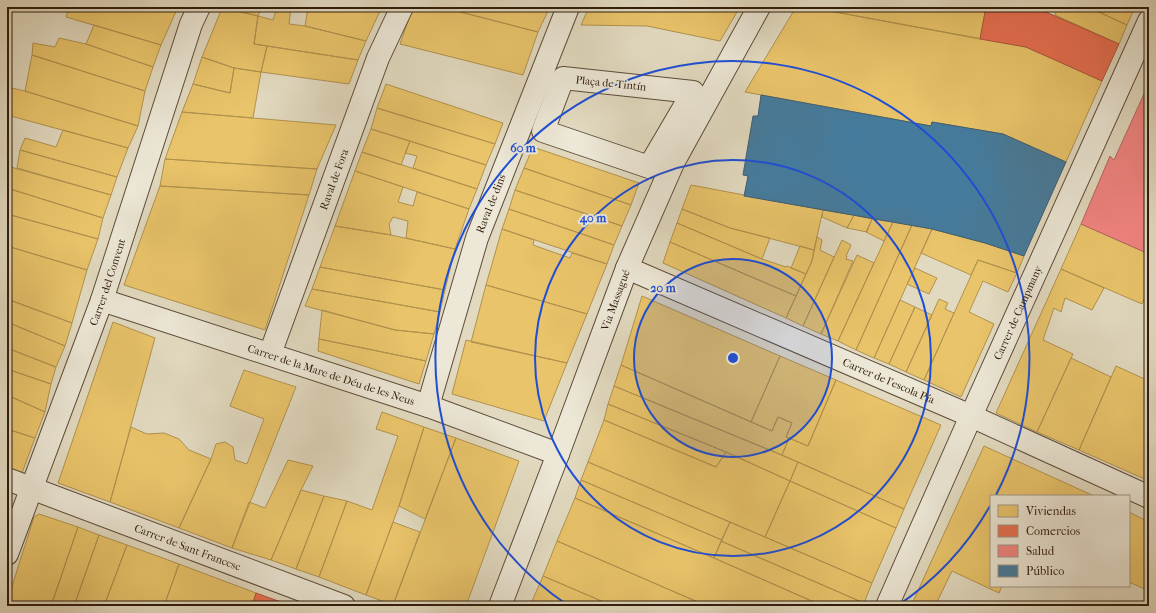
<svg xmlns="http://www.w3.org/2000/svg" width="1156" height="613" viewBox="0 0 1156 613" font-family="'IM FELL French Canon',serif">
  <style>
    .homes { fill: #e9c46a; stroke: #b1924e }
    .shops { fill: #e76f51; stroke: #b0563d }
    .health { fill: #f28482; stroke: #b8655f }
    .public { fill: #457b9d; stroke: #3e5e72 }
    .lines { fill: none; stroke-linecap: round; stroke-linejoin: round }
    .minor-casing { stroke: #5c4c3a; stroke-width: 24 }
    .minor { stroke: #ece7d6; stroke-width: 22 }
    .ring { fill: none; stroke: #1d4ed8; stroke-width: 2 }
    .labels { text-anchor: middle; stroke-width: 4; stroke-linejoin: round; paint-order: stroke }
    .street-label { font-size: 11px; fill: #2f1c0d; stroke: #ece7d6 }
    .centre { fill: #1d4ed8; stroke: #ece7d6; stroke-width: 2 }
    .ring-label { font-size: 12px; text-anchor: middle; font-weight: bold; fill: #1d4ed8; stroke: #ece7d6; stroke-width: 4; stroke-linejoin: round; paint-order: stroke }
  </style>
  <rect width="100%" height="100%" fill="#e2dac0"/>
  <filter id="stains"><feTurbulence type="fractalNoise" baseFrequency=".005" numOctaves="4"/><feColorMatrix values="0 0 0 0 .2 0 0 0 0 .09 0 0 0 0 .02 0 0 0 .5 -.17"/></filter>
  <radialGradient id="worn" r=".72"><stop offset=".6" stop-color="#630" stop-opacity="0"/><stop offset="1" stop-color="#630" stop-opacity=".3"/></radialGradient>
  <!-- homes -->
  <path class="homes" d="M69,7H178L161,45L66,17Z
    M222,7H262L258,16Z
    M277,7H291L289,24L305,26L366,41L358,60L254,44L258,16L273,20Z
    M308,7H357L380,11L366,41L305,26Z
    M357,7H383L380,11Z
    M413,7H441L538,32L523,75L400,44Z
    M441,7H534L548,11L538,32Z
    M534,7H549L548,11Z
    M589,7H740L720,41L647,26L581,25Z
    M796,7H808L1026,47L1102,81L1066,162L1003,134L932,122L931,126L745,92Z
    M808,7H986L980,39Z
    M1058,7H1088L1127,25L1119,44L1055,15Z
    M1088,7H1135L1127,25Z
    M222,8L258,16L254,44L267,46L261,72L234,68L202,57Z
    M94,25L161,45L153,67L86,44Z
    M59,38L86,44L153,67L145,91L32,55L33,43L55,47Z
    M267,46L358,60L349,84L261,72Z
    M32,55L145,91L138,126L25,91Z
    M202,57L234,68L230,93L193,84Z
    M234,68L261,72L253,118L182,112L193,84L230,93Z
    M386,84L503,123L495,144L377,108Z
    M7,87L25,91L138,126L128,148L7,115Z
    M377,108L495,144L486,165L371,129Z
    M182,112L253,118L336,125L317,169L165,159Z
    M371,129L410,141L401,165L362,152Z
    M63,130L128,148L117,177L20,150L25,138L56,147Z
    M410,141L486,165L477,189L413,168L417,156L405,153Z
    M533,147L639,183L631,205L524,168Z
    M20,150L117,177L111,195L17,168Z
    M362,152L477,189L469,209L355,171Z
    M165,159L317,169L309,195L160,186Z
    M7,166L111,195L103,218L7,188Z
    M524,168L631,205L622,226L515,190Z
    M355,171L403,187L398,202L413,206L417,192L469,209L455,249L406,238L408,221L393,217L389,224L391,235L335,226Z
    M691,185L823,210L814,250L730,228L682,209Z
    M160,186L309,195L265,330L124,285Z
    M7,188L103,218L98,239L7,214Z
    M515,190L622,226L614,245L509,209Z
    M509,209L614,245L607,264L502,229Z
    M682,209L730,228L770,238L762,259L677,223Z
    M823,210L854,215L847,228L822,217Z
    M7,214L98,239L87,270L7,246Z
    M854,215L872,219L867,232L847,228Z
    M872,219L893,222L884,241L866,232Z
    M893,222L912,225L856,350L838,341Z
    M677,223L762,259L786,267L787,266L806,274L796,296L670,242Z
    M1081,224L1149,254V287L1142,304L1061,269Z
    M912,225L932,229L874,358L856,350Z
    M335,226L391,235L455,249L445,290L320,267Z
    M502,229L534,240L533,245L570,258L572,253L607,264L587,314L486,285Z
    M932,229L985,243L1024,256L1017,273L978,260L971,275L921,253Z
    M817,237L822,240L820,250L834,257L803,326L786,318L812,261Z
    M842,240L851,245L846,256H847L846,259L853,261L821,334L803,326Z
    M670,242L796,296L786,318L663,263Z
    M7,246L87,270L72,323L7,299Z
    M800,246L814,250L812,261L806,274L791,268Z
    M857,255L874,263L838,341L821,334Z
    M978,260L1017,273L1008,292L983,281L969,312L994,324L961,397L924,380Z
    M320,267L445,290L440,312L312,289Z
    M915,268L937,278L929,294L907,284Z
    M1061,269L1104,288L1092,310L1065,298L1061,312L1054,308L1043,340L1073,354L1037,432L996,413Z
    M486,285L587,314L567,363L471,342Z
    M312,289L440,312L434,334L395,330L305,306Z
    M642,296L780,356L751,422L621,365Z
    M7,299L72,323L65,346L7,322Z
    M939,299L948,303L945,309L954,313L924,380L906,372Z
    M900,300L915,307L889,364L874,358Z
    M915,307L932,315L906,372L889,364Z
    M322,310L395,330L434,334L426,361L319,339Z
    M7,322L65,346L56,367L7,348Z
    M113,322L155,338L110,502L58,483Z
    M319,339L426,361L419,384L318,351Z
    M466,340L567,363L544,421L452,394Z
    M7,348L56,367L51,384L7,369Z
    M780,356L836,380L808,446L786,437L792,423L778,417L772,431L751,422Z
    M1071,358L1111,377L1079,450L1037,432Z
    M621,365L772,431L778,417L792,423L786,437L789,438L782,455L614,386Z
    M1116,366L1149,381V481L1079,450Z
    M7,369L51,384L45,412L7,395Z
    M244,370L296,387L232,548L179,528L211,459L216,444L225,442L233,447L235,460L247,464L264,419L230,406Z
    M836,380L941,425L904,509L782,455L789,438L808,446Z
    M614,386L798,462L790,481L726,452L608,404Z
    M7,395L45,412L35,438L7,429Z
    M608,404L726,452L716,467L604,420Z
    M382,412L424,427L399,506L366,595L319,577L347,501L372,510L398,436L376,429Z
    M604,420L716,467L726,452L790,481L765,537L588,462Z
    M131,427L147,434L164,433L179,439L189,450L211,459L179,528L110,502Z
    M424,427L456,438L425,519L399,506Z
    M7,429L35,438L22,473L7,467Z
    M456,438L519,461L466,606H396L393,605Z
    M984,446L1094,496H991V586H1002L999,593L952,571L935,606H911Z
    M288,460L313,466L301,490L271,560L232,548L249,502L265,508Z
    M588,462L730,522L722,540L581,480Z
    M798,462L904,509L896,528L790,481Z
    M581,480L722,540L714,558L575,498Z
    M790,481L896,528L872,583L765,537Z
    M301,490L324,496L296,569L271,560Z
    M324,496L347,501L319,577L296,569Z
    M7,498L12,499L7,513Z
    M575,498L714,558L823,606H707L557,541Z
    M1129,512L1149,522V591L1129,582Z
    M39,514L78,527L51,606H7V602L34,517Z
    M393,522L420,532L393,605L366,595Z
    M730,522L872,583L864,603L721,541Z
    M78,527L99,535L74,606H51Z
    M99,535L127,545L104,606H74Z
    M557,541L707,606H613L543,576Z
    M721,541L864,603L862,606H823L714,558Z
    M127,545L179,564L164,606H104Z
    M179,564L256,593L252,606H164Z
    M543,576L613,606H530Z
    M281,602L294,606H280Z"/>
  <!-- shops -->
  <path class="shops" d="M986,7H1031L1039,9L1119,44L1102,81L1026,47L980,39Z
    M256,593L281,602L280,606H252Z"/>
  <!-- health -->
  <path class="health" d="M1149,83V254L1081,224L1110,156L1114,160Z"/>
  <!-- public -->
  <path class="public" d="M761,95L931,126L932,122L1003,134L1066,162L1024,256L985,243L932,229L744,196L748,176L743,175L753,116H758Z"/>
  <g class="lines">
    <!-- minor casing -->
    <g class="minor-casing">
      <g id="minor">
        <path d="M563,78L693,92L649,167L543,131Z"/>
        <path id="s1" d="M627,268L971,416L1149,497"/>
        <path id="s2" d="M102,300L428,406L558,454"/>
        <path id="s3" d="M270,354L378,58L402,7"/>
        <path id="s4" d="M428,406L477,238L568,7"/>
        <path id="s5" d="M7,479L344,606"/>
        <path id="s6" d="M7,554L102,300L191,24L199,7"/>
        <path id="s7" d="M500,606L558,454L627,268L673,163L759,7"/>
        <path id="s8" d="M887,606L971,416L1149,21"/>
      </g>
    </g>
    <!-- minor -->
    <use href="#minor" class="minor"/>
  </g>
  <!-- distance rings -->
  <circle cx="733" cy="358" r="99" fill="#1d4ed8" fill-opacity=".12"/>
  <g class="ring">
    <circle cx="733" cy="358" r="99"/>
    <circle cx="733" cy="358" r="198"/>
    <path d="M990 506A297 297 0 0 1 897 606M569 606A297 297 0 1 1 996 495"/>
  </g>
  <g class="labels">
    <!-- street labels -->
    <g class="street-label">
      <text transform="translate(611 83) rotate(6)" y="4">Plaça de Tintín</text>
      <text dy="4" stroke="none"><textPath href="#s3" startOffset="186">Raval de Fora</textPath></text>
      <text dy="4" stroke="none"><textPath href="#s4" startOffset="212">Raval de dins</textPath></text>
      <text dy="4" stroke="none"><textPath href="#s6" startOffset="290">Carrer del Convent</textPath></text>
      <text dy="4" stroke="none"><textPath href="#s7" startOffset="327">Via Massagué</textPath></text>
      <text dy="4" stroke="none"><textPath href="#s8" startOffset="321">Carrer de Campmany</textPath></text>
      <text dy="4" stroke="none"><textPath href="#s2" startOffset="241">Carrer de la Mare de Déu de les Neus</textPath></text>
      <text dy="4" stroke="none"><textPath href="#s1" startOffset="285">Carrer de l'escola Pía</textPath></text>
      <text dy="4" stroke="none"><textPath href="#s5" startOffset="193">Carrer de Sant Francesc</textPath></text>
    </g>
  </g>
  <circle cx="733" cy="358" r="6" class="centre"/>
  <g class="ring-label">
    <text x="523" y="152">60 m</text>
    <text x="593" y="222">40 m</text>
    <text x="663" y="292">20 m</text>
  </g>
  <!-- margin -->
  <rect width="1156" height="613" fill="none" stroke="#e2dac0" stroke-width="24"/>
  <rect x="8" y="8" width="1140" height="597" fill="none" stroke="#2f1c0d" stroke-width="2"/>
  <rect x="12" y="12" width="1132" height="589" fill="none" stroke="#2f1c0d"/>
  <!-- legend -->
  <rect x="990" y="495" width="140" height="92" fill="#ece7d6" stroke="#a09686"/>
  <rect x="998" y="505" width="20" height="12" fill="#e9c46a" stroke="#a09686"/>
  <text x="1026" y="515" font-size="12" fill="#2f1c0d">Viviendas</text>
  <rect x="998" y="525" width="20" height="12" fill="#e76f51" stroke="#a09686"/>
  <text x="1026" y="535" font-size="12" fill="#2f1c0d">Comercios</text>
  <rect x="998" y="545" width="20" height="12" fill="#f28482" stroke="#a09686"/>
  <text x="1026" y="555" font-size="12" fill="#2f1c0d">Salud</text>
  <rect x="998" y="565" width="20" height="12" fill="#457b9d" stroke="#a09686"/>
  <text x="1026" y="575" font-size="12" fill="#2f1c0d">Público</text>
  <rect width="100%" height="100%" filter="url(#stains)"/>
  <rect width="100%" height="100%" fill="url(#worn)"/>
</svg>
